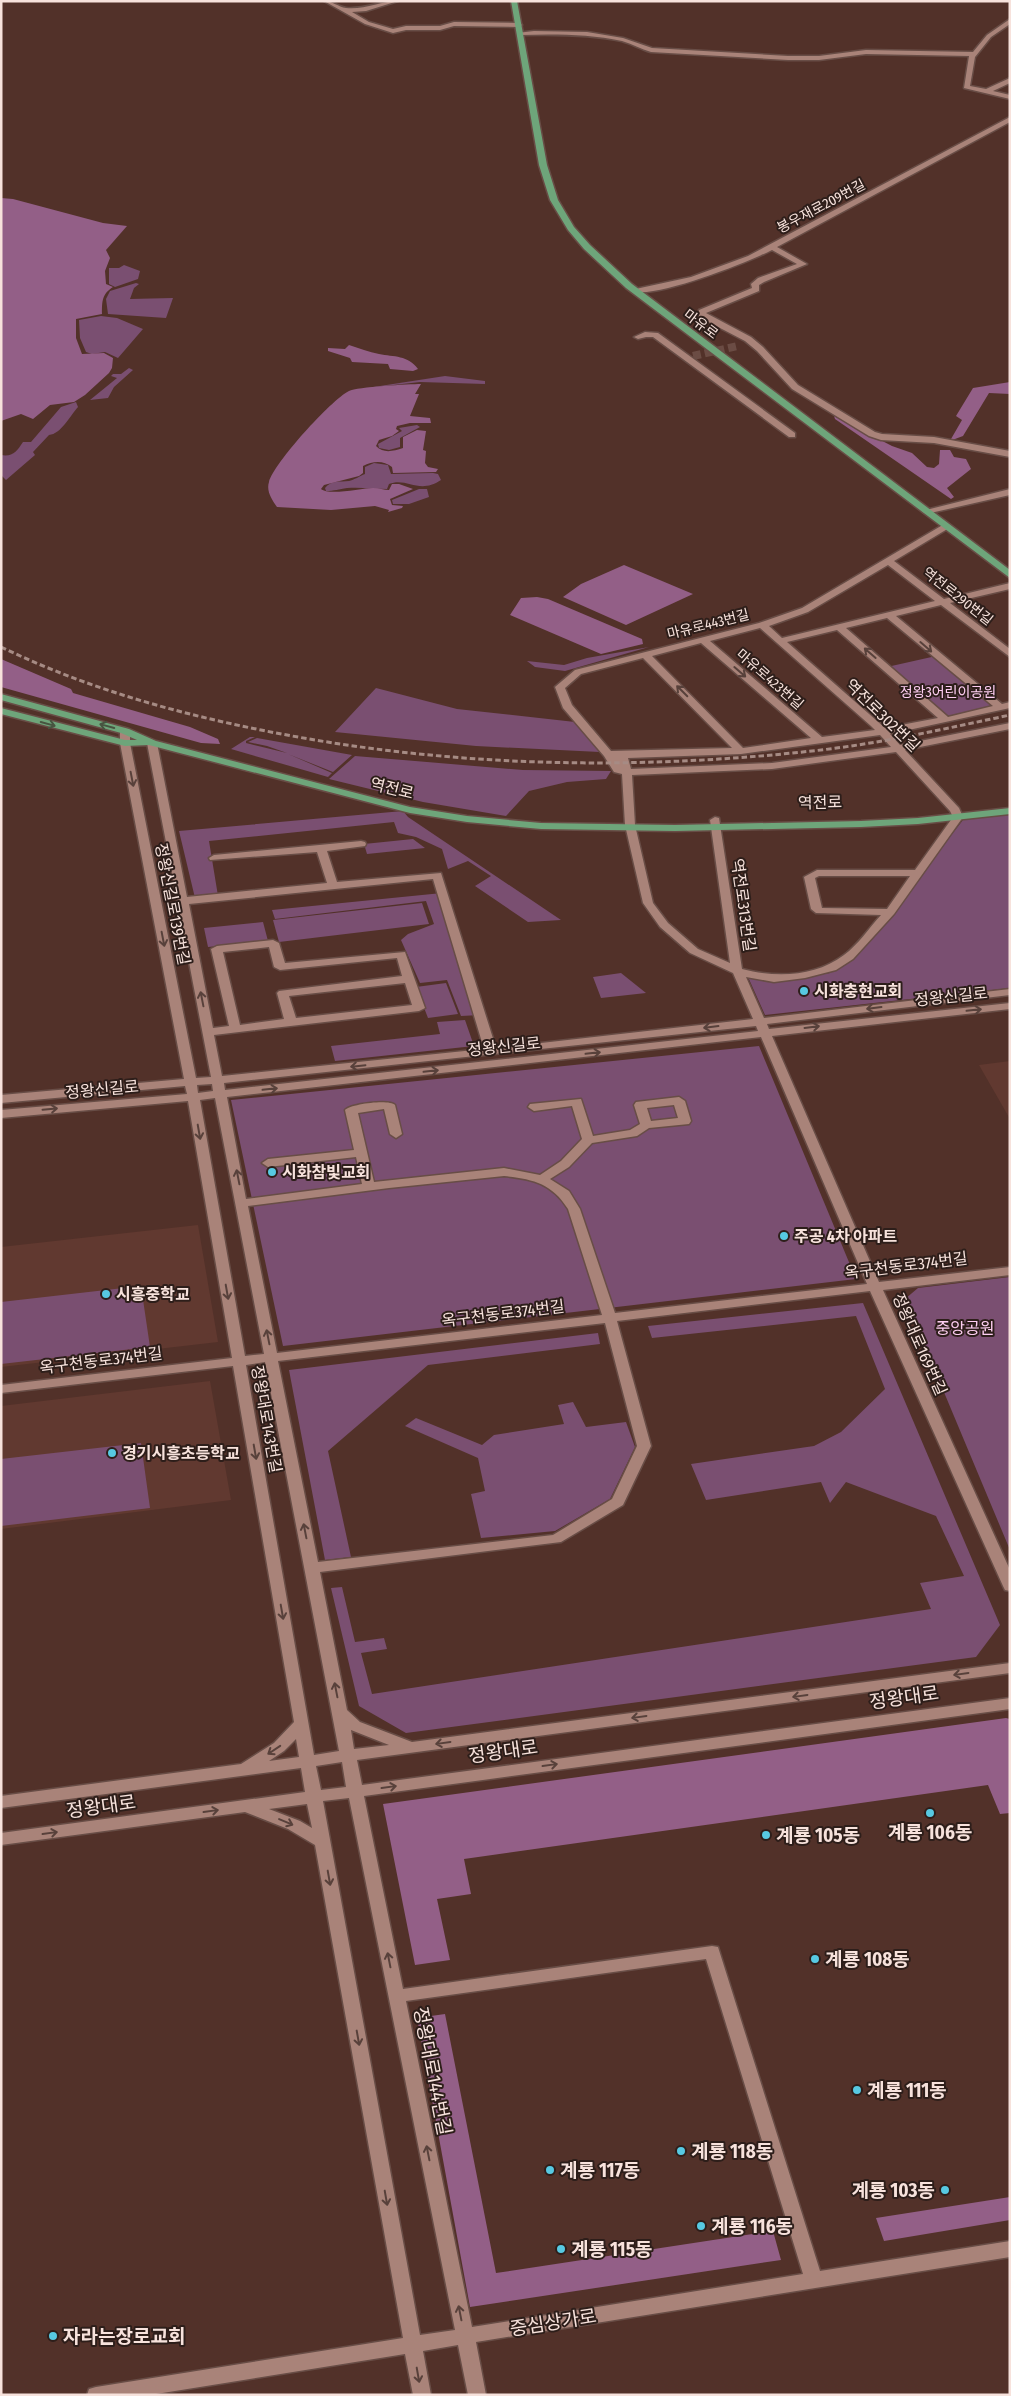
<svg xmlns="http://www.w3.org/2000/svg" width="1011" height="2396" viewBox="0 0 1011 2396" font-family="'Fira Sans Condensed','Noto Sans KR',sans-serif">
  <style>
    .built { fill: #613930 }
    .green { fill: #7a4f71 }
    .forest { fill: #935f87 }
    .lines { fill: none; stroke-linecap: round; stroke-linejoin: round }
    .minor-tunnel { stroke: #6b4c44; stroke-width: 8; stroke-dasharray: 8 4; stroke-linecap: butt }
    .minor-casing { stroke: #684d46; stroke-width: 3 }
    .major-casing { stroke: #684d46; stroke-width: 3 }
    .minor { fill: #a98379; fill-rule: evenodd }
    .major { fill: #6ea57a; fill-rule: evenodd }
    .rail { stroke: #a68b84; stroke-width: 3; stroke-dasharray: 5.5 3; stroke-linecap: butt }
    .oneway { stroke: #58413b }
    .oneway2 { stroke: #475440 }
    .poi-dot { fill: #57c9e2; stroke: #2d1e1a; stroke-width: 2 }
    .labels { text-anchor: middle; stroke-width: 4; stroke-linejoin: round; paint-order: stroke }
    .far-street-label { font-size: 14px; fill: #f7e2dc; stroke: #2d1e1a }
    .far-park-label { font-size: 14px; fill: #fecef2; stroke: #2d1e1a }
    .street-label { font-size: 16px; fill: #f7e2dc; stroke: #2d1e1a }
    .poi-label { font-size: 16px; font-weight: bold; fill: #f7e2dc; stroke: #2d1e1a; text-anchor: start }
    .park-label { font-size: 16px; fill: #fecef2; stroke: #2d1e1a }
    .near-street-label { font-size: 19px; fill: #f7e2dc; stroke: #2d1e1a }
    .near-poi-label { font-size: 19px; font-weight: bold; fill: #f7e2dc; stroke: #2d1e1a; text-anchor: start }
  </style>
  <rect width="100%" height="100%" fill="#523129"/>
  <!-- built -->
  <path class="built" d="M1010,1061V1119L979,1065Z
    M198,1225L218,1342L1,1367V1247Z
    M210,1381L231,1500L1,1529V1406Z"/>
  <!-- green -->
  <path class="green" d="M124,265L140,271L138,279L115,287L109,284V268H119Z
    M136,283L139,284L134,288L130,299L173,298L166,318L108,314L106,299L110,291Z
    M101,316L117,318L143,329L118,358L105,352L92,354L86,352L80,338L79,320Z
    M129,368L133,370L114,387L108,398L90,400L117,378L111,376L113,374H121Z
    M445,376L485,381V384L420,382L367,388Z
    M76,402L78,407C70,416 61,434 49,435L33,452L35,455L6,480L1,475V455C13,457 17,451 23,442H31L61,407Z
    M417,425L420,427L400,438V447L389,450L379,448L378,444L402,431L399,428Z
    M374,463L388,465L391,474L433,473L438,474L441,480C419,495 407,477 389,484L387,489C374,489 361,487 347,488C339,489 334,491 326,491L325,488C331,480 340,482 349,481C354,480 360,476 365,474V467Z
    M419,489H427L429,497L409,504H393L392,500Z
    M649,647L565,671L535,667L527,661L564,665L587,658Z
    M936,656L994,704L992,707L950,717L943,715L887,667Z
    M376,688L457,709L575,722L600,752L476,746L335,732Z
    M250,737H255L246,741V743L287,753L267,746L248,742L257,738L352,755L333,772L288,754L332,773L328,777L231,749Z
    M355,756L523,770L611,771L606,779L567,782L529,791L506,816L423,802L329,779Z
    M403,811L408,817L561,920L528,922L475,886L491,876L468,861L448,869L442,849L416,837L398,833L394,822L209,841L218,896L195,898L179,831Z
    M1010,811V988L765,1015L748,977L779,981L830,973L858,954L963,820Z
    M413,839L425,848L367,854L364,844Z
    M442,893L480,1015L461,1016L447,980L420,983L401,940L408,934L434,924L426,901L275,919L272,910Z
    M422,903L429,924L279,942L273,920Z
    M263,922L268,941L208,947L204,928Z
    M621,973L646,993L601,998L593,977Z
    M446,983L458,1014L428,1018L416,987Z
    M465,1020L474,1046L335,1061L331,1046L440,1034L437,1022Z
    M759,1046L856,1279L283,1346L231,1100Z
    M1010,1277V1550L905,1299L918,1288Z
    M141,1286L150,1347L1,1364V1302Z
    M863,1303L1000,1625L976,1657L406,1733L359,1706L331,1588L342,1587L355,1642L384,1638L387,1649L361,1653L372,1694L931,1609L920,1583L964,1576L936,1516L846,1482L830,1503L821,1482L706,1500L691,1464L814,1446L841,1432L885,1389L856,1316L652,1338L648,1326Z
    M598,1333L600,1344L428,1365L328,1451L351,1557L325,1560L289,1370Z
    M573,1402L586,1427L626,1422L635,1447L610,1499L555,1531L481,1538L471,1494L485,1491L478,1458L405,1426L416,1418L482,1445L494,1435L564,1424L558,1405Z
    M141,1443L150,1508L1,1526V1459Z"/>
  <!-- forest -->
  <path class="forest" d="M1,198L13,199L103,223L127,226L106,250L110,258L105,271L106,284L113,287C102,294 102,301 102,314L76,319V338L82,354L104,353L113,358L112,368L109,373L85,395L74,402L50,405L33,419L21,414L1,421Z
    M349,345C359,348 369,352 379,354C394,357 408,355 418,369L413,371L390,369L388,364L352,362L350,358L328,351V348L345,349Z
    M1010,382V394L989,393L963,436L955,439H951L962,420L956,416L973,388Z
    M421,384L415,394H419L410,416L430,418L431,423H410L397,426L396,429L399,431L392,436L379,440L376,446C384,454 393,451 403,448V437L417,430L426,431L423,450L426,451L425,463L428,467L438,469L436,472L393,473L392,467C383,460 373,461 363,466V473L359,476L324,485L321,489C329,496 362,488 373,488C379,488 384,490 389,490L392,484H399L413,489L390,499L392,505L403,506L402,508L388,512L389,510L375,506L331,510L277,507C272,500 266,491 269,482C274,463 331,400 349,391C357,387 409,384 421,384Z
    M834,416L892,446L912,453L927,467L934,468L939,464L940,450H950L954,457L966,459L971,469L947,488L954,497L951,499L835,419Z
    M624,565L693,594L626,625L563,597L581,584Z
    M537,597L548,599L642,639L643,644L601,654L510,615L521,598Z
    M1,659L71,689L73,693L190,727L218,739L220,744L201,743L1,687Z
    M1006,1718L1010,1719V1813L1000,1814L988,1785L464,1859L471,1894L437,1899L450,1960L415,1965L383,1804Z
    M445,2014L496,2273L773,2231L781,2260L470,2307L417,2018Z
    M1010,2197V2220L884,2241L876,2218Z"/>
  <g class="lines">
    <!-- minor-tunnel -->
    <path class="minor-tunnel" d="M693,356L738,346"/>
    <!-- minor casing -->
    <g class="minor-casing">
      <path id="minor" d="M324,1C333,1 338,7 346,8C364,10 381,1 398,1L366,11L352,12L369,22L393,29L406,26H440L454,22L519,23L522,25L519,27L454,26L440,30H406L393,33L365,24Z
        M1010,19V24L991,37L975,57L970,86L986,89L1010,78V83L993,91L1010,95V99L964,88L969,56L866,54L819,60H788L651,52C641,49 632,44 622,41C589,34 554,34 520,35L517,33L534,31L587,32L623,38L652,48L788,56H819L866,50L973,52L987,35Z
        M1010,117V122L777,247L807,264L764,282L759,285V291L706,313L751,337L763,347L798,385L875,432L882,434L934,437L1010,451V457L934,443L881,440L869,436L792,389L757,351L745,341L699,317V310L752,288L751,284L758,278L797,264L772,250C751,261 648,302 631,290L691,277L748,256Z
        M645,332L658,333L795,433V437H789L653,337H646L638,339L634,337Z
        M1010,489V495L926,514L922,511Z
        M946,523L951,526L949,528L894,561L944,599L1010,583V589L950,603L1010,649V657L941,605L896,616L1002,704L1010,702V708L890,734L900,745L1010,723V729L905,750L959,808L963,817L894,914L853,959L836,970L805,978L774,982L746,977L764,1018L1010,989V995L767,1024L769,1029L1010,1003V1009L772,1036L879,1282L1010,1267V1275L883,1290L1010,1570V1591L1005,1590L1003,1586L870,1291L617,1321L651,1446L623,1505L561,1542L320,1572L347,1710L360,1722L412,1742L1010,1663V1673L357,1760L362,1785L1010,1698V1709L364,1796L403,1989L712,1946L718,1947L820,2271L1010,2241V2257L476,2342L486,2395H468L458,2345L423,2351L431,2395H413L405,2354L150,2395H87L89,2389L96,2387L403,2338L315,1845L288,1829L245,1812L1,1845V1833L305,1792L301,1768L1,1808V1796L241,1764L274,1743L294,1722L233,1366L1,1393V1385L232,1358L188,1101L1,1118V1110L187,1094L185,1086L1,1103V1095L184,1079L120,743V731L125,728L130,731V743L196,1078L211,1077L147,743L152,740L157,743L187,897L327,883L317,852L210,860L209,858L214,855L361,841L365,842L366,844L365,846L327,851L337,882L441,873L496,1048L753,1019L733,973L690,953L660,927L643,903L625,825L622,774L614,772L604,756L563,708L555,687L575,670L759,623L802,608ZM888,565L935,601L782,638L769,626L808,612ZM887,618L993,706L948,717L846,628ZM760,628L871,726L875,730L822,737L710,641ZM837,630L938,718L885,728L787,642ZM701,643L811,738L743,748L652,656ZM643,658L732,748L611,751L572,705L565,688L581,674ZM880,735L891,747L772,763L631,769L628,758L741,754ZM896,752L950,811L953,817L915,870H817L804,877L811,909L816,913L881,915C869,928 858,945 844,955C815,977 776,978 742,969L719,818L715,817L710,820L730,963L698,949L668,923L653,903L635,825L632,775L772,769ZM819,876H910L887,909L822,908L815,878ZM433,879L484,1049L222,1076L214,1035L419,1011L425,1008L405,952L285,963L279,943L273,940L217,946L211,949L229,1026L213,1028L189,904ZM269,947L274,967L280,970L397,958L402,976L279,991L277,993L284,1019L240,1025L223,952ZM405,983L412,1005L296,1018L289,996ZM756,1026L758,1031L225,1090L224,1083ZM761,1037L867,1284L615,1313L580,1209L569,1191L550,1179L569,1167L592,1143L637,1136L649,1128L689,1124L691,1121L685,1101L679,1097L636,1102L634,1105L640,1124L630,1130L593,1136L581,1099L530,1104L528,1107L534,1111L572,1106L582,1139L561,1161L540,1175L504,1168L374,1182L358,1113L384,1109L390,1134L396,1138L402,1134L395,1105C389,1099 351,1104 345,1110L354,1150L268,1159L262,1163L268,1167L356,1157L362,1184L246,1199L227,1097ZM212,1084L213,1091L198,1093L197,1085ZM215,1098L264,1354L245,1356L200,1100ZM674,1105L678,1118L651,1121L647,1108ZM504,1176C532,1179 552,1183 568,1209L602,1315L277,1353L248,1206L389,1188ZM605,1323L637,1446L612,1499L553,1535L318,1562L278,1361ZM265,1362L339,1751L314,1755L246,1365ZM351,1730L389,1745L354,1749ZM296,1739L299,1757L269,1761L284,1751ZM342,1762L346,1787L321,1790L316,1766ZM349,1798L455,2330L420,2335L323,1801ZM307,1804L312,1828L300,1821L269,1809ZM706,1959L803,2274L472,2327L406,2001Z"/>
    </g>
    <!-- major casing -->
    <g class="major-casing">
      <path id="major" d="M511,1H517L547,165L558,200L574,227L590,245L632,284L1010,570V578L626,288L584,249L568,230L550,200L539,165Z
        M1,694L129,729L156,741L410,807L467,816L541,823L675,825L861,821L918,818L1010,808V814L918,824L861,827L675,831L541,829L467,822L410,813L149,745L125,746L1,714V708L125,740H137L121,733L1,700Z"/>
    </g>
    <!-- minor -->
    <use href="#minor" class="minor"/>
    <!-- major -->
    <use href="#major" class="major"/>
    <!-- rail -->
    <path class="rail" d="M1,647C84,687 171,712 261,730C443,767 628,771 812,751C878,744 944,729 1010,715"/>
  </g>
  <!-- one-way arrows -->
  <defs><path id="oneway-shaft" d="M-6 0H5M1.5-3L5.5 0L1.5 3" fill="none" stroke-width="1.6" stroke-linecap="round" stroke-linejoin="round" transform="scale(1.25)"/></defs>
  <g class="oneway">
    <use href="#oneway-shaft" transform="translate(926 647) rotate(41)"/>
    <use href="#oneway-shaft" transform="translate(870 653) rotate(-139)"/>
    <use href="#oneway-shaft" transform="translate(740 672) rotate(41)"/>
    <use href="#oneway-shaft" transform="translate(682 691) rotate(-135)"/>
    <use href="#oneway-shaft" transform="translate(132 779) rotate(79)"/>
    <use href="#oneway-shaft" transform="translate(163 939) rotate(79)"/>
    <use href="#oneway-shaft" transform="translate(202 999) rotate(-101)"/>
    <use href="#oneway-shaft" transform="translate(874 1008) rotate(173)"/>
    <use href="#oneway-shaft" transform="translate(974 1010) rotate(-6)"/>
    <use href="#oneway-shaft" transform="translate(711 1027) rotate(173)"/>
    <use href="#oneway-shaft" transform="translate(812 1027) rotate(-7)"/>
    <use href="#oneway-shaft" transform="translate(593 1053) rotate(-6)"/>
    <use href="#oneway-shaft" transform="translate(358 1066) rotate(174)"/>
    <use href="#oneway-shaft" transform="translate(431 1071) rotate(-6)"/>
    <use href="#oneway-shaft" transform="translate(270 1089) rotate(-6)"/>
    <use href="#oneway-shaft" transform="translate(50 1109) rotate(-5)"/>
    <use href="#oneway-shaft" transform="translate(199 1132) rotate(80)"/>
    <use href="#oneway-shaft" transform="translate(238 1177) rotate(-101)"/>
    <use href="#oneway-shaft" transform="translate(227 1292) rotate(80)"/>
    <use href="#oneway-shaft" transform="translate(268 1337) rotate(-101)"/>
    <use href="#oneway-shaft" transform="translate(255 1452) rotate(80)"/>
    <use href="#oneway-shaft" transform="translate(305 1531) rotate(-101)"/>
    <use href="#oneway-shaft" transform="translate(282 1612) rotate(80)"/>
    <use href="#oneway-shaft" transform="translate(961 1674) rotate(172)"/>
    <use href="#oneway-shaft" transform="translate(336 1690) rotate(-101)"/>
    <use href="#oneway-shaft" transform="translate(800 1696) rotate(172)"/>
    <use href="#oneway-shaft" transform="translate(639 1717) rotate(172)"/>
    <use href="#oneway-shaft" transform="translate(443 1743) rotate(172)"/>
    <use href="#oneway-shaft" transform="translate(274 1750) rotate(146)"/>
    <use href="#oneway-shaft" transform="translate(550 1765) rotate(-8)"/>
    <use href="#oneway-shaft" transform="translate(389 1787) rotate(-8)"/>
    <use href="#oneway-shaft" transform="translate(211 1811) rotate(-8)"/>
    <use href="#oneway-shaft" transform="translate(286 1822) rotate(23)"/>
    <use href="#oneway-shaft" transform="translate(50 1833) rotate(-8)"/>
    <use href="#oneway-shaft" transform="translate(329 1878) rotate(80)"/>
    <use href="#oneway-shaft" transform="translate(389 1960) rotate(-101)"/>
    <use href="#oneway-shaft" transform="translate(358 2038) rotate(80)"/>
    <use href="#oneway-shaft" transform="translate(428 2153) rotate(-101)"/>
    <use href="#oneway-shaft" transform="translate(386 2198) rotate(80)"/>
    <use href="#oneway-shaft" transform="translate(460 2313) rotate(-101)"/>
    <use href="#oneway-shaft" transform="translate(418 2375) rotate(80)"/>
  </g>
  <g class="oneway2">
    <use href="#oneway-shaft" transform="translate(48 724) rotate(15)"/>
    <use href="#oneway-shaft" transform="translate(107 726) rotate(-165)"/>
  </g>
  <!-- markers -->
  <g class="poi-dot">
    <circle cx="804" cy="991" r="5"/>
    <circle cx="272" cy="1172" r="5"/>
    <circle cx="784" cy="1236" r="5"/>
    <circle cx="106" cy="1294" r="5"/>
    <circle cx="112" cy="1453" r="5"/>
    <circle cx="930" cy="1813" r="5"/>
    <circle cx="766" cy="1835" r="5"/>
    <circle cx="815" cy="1959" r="5"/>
    <circle cx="857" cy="2090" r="5"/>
    <circle cx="681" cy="2151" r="5"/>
    <circle cx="550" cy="2170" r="5"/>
    <circle cx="945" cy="2190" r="5"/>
    <circle cx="701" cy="2226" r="5"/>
    <circle cx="561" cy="2249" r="5"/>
    <circle cx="53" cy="2336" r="5"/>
  </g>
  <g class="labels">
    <!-- far-street labels -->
    <g class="far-street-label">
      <text transform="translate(821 206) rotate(-28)" y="5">봉우재로209번길</text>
      <text transform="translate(701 324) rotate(37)" y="5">마유로</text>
      <text transform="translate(958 596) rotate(38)" y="5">역전로290번길</text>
      <text transform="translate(708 624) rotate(-14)" y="5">마유로443번길</text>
      <text transform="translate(770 679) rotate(41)" y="5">마유로423번길</text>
    </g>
    <!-- far-park labels -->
    <g class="far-park-label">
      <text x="948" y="697">정왕3어린이공원</text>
    </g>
    <!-- street labels -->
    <g class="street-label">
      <text transform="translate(883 715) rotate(44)" y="6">역전로302번길</text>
      <text transform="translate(392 788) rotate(14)" y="6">역전로</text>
      <text transform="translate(820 802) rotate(-1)" y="6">역전로</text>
      <text transform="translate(173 904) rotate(79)" y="6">정왕신길로139번길</text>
      <text transform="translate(744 905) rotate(82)" y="6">역전로313번길</text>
      <text transform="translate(951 996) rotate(-6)" y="6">정왕신길로</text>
      <text transform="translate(504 1046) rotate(-6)" y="6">정왕신길로</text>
      <text transform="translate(102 1089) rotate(-5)" y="6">정왕신길로</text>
      <text transform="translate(906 1265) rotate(-7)" y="6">옥구천동로374번길</text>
      <text transform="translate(503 1313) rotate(-7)" y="6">옥구천동로374번길</text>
      <text transform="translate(920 1344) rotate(66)" y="6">정왕대로169번길</text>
      <text transform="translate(101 1360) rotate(-7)" y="6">옥구천동로374번길</text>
      <text transform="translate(267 1419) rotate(80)" y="6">정왕대로143번길</text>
    </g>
    <!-- poi labels -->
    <g class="poi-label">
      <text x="814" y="997">시화충현교회</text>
      <text x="282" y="1178">시화참빛교회</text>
      <text x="794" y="1242">주공 4차 아파트</text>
      <text x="116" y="1300">시흥중학교</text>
      <text x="122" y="1459">경기시흥초등학교</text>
    </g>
    <!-- park labels -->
    <g class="park-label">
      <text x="965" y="1334">중앙공원</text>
    </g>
    <!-- near-street labels -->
    <g class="near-street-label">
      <text transform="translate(904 1697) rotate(-8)" y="7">정왕대로</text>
      <text transform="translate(503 1751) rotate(-8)" y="7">정왕대로</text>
      <text transform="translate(101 1806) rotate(-8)" y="7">정왕대로</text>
      <text transform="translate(433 2071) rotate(79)" y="7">정왕대로144번길</text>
      <text transform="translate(553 2322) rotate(-9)" y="7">중심상가로</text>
    </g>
    <!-- near-poi labels -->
    <g class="near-poi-label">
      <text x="930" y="1839" text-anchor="middle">계룡 106동</text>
      <text x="776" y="1842">계룡 105동</text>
      <text x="825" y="1966">계룡 108동</text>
      <text x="867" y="2097">계룡 111동</text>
      <text x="691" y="2158">계룡 118동</text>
      <text x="560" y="2177">계룡 117동</text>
      <text x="935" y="2197" text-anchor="end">계룡 103동</text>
      <text x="711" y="2233">계룡 116동</text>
      <text x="571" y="2256">계룡 115동</text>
      <text x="63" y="2343">자라는장로교회</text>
    </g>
  </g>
  <!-- border -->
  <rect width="1011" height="2396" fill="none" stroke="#f7e2dc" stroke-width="5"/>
</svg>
